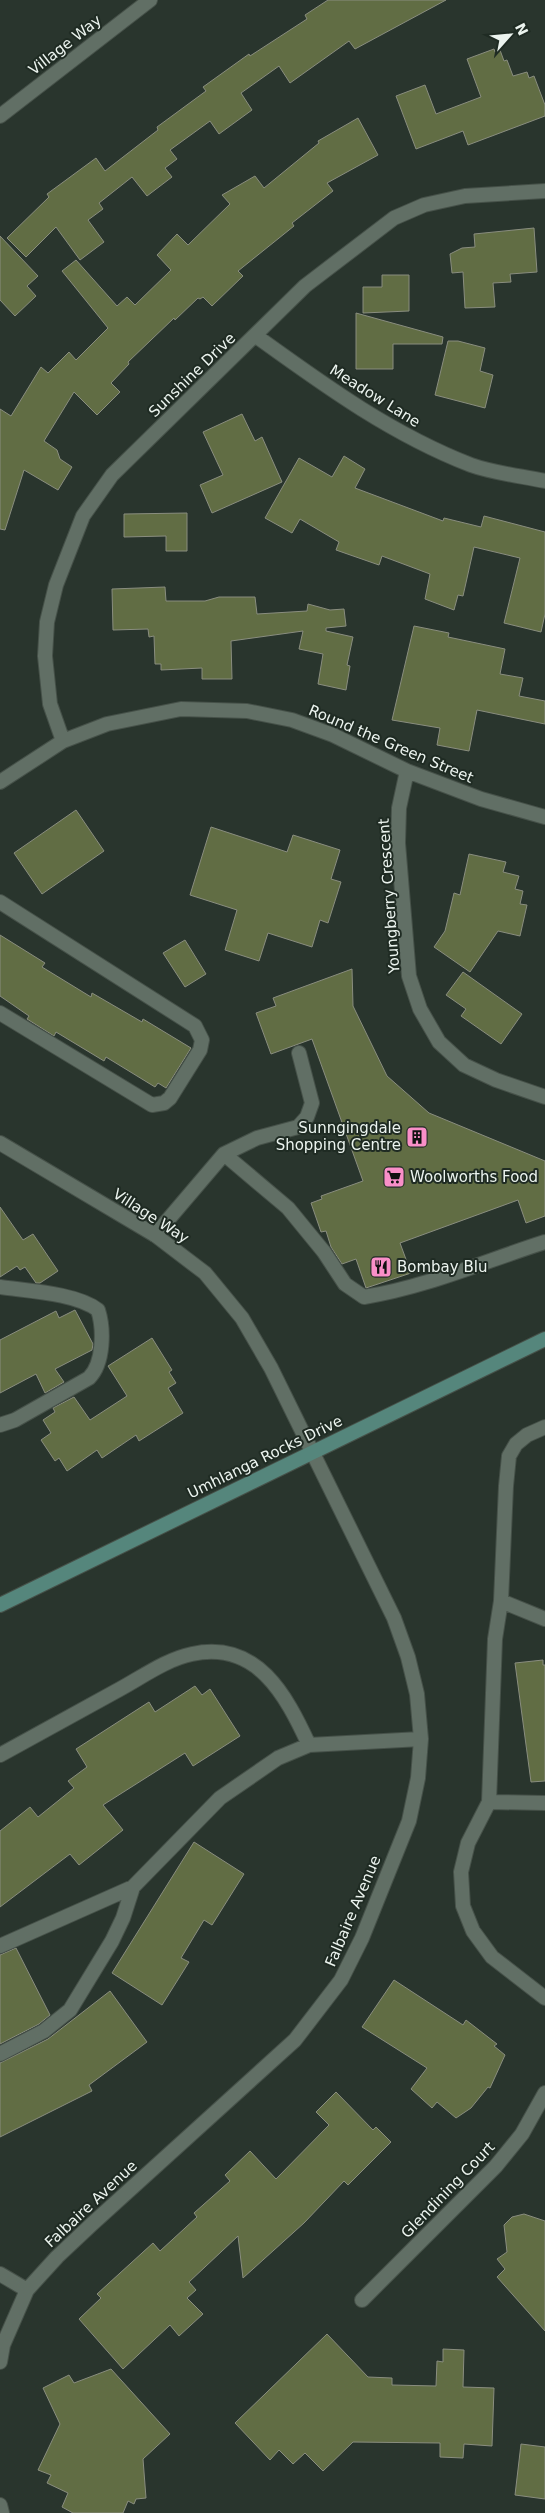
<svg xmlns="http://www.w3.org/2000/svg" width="545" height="2513" viewBox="0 0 545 2513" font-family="'DejaVu Sans',sans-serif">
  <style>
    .building { fill: #616d44; stroke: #898d7f }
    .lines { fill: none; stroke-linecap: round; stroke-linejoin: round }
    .service-casing { stroke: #465149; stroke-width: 16 }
    .minor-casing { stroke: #465149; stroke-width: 16 }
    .secondary-casing { stroke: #465149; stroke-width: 16 }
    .service { stroke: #616f65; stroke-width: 14 }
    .minor { stroke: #616f65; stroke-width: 14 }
    .secondary { stroke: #55867c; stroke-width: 14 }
    .labels { text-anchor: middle; stroke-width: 4; stroke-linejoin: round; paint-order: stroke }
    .street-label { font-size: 15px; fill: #ecf4ef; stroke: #1f2b23 }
    .poi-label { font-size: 15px; fill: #ecf4ef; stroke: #1f2b23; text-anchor: start }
  </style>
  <rect width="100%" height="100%" fill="#29352d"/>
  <!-- building -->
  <path class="building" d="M328,0H446L355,49L349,41L290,83L279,66L241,93L252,110L219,134L210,121L170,150L177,159L165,168L172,177L147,196L132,177L99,203L103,209L88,220L104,242L80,260L56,227L26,257L7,238L49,197L47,194L96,158L105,171L158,130L157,127L206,91L203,87L249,54L250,56L307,19L305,15Z
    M494,49L495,52L500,50L504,61L507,60L513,76L527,72L529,78L534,76L545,105V116L468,145L463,131L416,149L396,96L425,85L436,114L481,97L467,59Z
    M358,118L378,155L327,183L333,191L292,223L294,226L238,271L243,276L212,306L203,297L200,299L198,298L175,320L174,318L128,362L129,364L111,383L120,392L97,415L74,392L44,441L57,450L60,459L72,467L58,490L24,470L5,530L0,529V409L11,416L41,367L48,373L69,352L76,360L108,328L62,271L76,260L117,306L127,297L135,305L171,270L157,255L177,234L188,245L230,204L222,195L255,176L264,188L319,143L318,141Z
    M534,228L537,272L510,274L511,282L493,283L495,307L465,308L463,272L452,273L450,254L462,248L475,247L474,234Z
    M0,236L38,276L27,286L36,296L15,316L0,300Z
    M382,275H409V311L363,313V287H382Z
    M356,313L443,337L442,344H393V369H356Z
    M448,341H458L485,348L480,371L493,375L485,408L435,395Z
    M242,414L255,441L262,437L282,482L212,513L200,485L223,475L203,432Z
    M344,456L365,469L355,488L443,521L444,518L481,527L484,516L545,532V614L541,632L504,623L520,558L474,547L463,596L458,595L454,610L425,599L430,574L382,556L379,565L336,550L339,542L300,519L292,533L265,518L299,458L332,477Z
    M187,513V551H166V536L124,537V514Z
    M165,587L166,601H205L219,597H255L257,614L307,611L308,604L330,610L344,609L346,626L326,628V631L353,637L347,665L350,666L346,690L318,684L323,654L299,649L303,631L231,641L232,679H202V668L161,670V664H155L154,636L149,637L148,629L113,630L112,589Z
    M414,626L449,633L448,637L505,649L500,674L523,678L519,696L545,701V724L477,710L469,751L437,745L440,728L392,720Z
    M76,810L104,851L42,894L14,853Z
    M211,827L287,852L293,835L340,850L331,879L341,882L328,923L320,920L312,947L268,933L259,961L225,950L237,910L190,895Z
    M469,854L506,862L503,872L519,876L515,889L523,891L520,904L527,905L520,936L498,931L470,972L434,947L445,931L454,893L460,895Z
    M0,935L45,963L42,967L91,997L92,993L142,1022L143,1019L191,1048L166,1088L158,1083L155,1087L106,1057L104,1061L56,1032L54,1036L27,1019L29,1016L0,996Z
    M185,940L206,974L185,987L163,953Z
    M352,969L353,1006L387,1076L429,1113L545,1161V1216L526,1223L518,1200L400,1243L411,1273L366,1288L356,1259L342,1264L331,1247L326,1231L321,1232L311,1203L322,1199L321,1196L363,1181L312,1039L271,1054L256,1013L276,1006L273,998Z
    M463,972L522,1014L501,1044L461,1016L466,1009L446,995Z
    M0,1207L23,1240L33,1234L58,1271L40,1283H36L25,1267L20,1270L17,1266L0,1277Z
    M75,1310L93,1344L92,1350L55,1369L64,1382L45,1393L36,1374L0,1393V1340L56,1311L59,1318Z
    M152,1338L172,1370L169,1372L176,1383L168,1388L183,1413L139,1441L136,1435L102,1458L97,1450L67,1471L59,1458L55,1461L41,1440L51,1433L43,1420L55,1412L53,1408L74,1397L90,1420L127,1396L108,1366Z
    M543,1660V1665H545V1781L531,1782L515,1663Z
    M195,1686L202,1695L210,1689L240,1736L193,1766L185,1753L103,1805L123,1830L79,1865L70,1854L0,1907V1831L30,1807L38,1817L74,1788L68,1781L87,1767L76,1749L149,1702L155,1712Z
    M194,1842L244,1874L212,1925L204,1920L181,1958L189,1962L162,2005L112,1973Z
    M16,1948L50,2015L39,2024L0,2044V1955Z
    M394,1980L463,2025L466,2020L497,2044L494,2046L505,2055L490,2088L488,2087L471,2108L456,2118L437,2102L432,2108L411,2089L427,2068L362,2027Z
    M110,1991L147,2042L89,2085L92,2091L0,2137V2063L48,2039Z
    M336,2092L373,2130L376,2127L391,2142L348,2185L344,2181L304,2223L243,2278L238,2236L189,2282L196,2290L187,2298L203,2314L179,2336L170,2325L123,2369L79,2319L101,2298L97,2294L153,2243L160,2251L197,2217L194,2213L230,2181L225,2175L250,2151L276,2179L329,2125L316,2112Z
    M524,2214L545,2221V2331L497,2277L505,2269L497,2259L507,2252L504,2225L512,2217Z
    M327,2334L368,2377L392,2378V2385L436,2386L437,2361L443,2362V2349L464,2350L463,2387L494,2388L492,2446L464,2444L463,2458L440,2457V2443L353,2442L323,2471L305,2453L293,2464L279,2450L270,2460L235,2423Z
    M111,2369L170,2434L143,2459L146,2498L136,2499L134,2504L128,2501L123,2513H73L62,2507L68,2493L47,2483L51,2475L38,2470L60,2424L43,2388L69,2375L74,2383Z
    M521,2444L545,2447V2499L515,2495Z"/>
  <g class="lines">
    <!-- service casing -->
    <g class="service-casing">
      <path id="service" d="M224,1154L288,1208L324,1252L345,1284L364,1297C427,1287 485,1261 545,1242
        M155,1235L224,1154L257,1138L298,1127L307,1117L312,1103L299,1053"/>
    </g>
    <!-- minor casing -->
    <g class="minor-casing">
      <path id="minor" d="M0,116L150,0
        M256,336C324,385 391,434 471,465C493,473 521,476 545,481
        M63,741L50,704L45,656L47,622L56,585L83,516L112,475L305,286L394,218L424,205L465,196L545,191
        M407,771L399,808L398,843L409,976L420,1009L439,1042L464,1065L496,1080L545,1097
        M0,782L63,741L107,724L181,709L247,711L292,720L333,735L407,771L481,799L545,817
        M0,902L195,1026L202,1040L200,1050L170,1098L164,1103L152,1105L0,1013
        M0,1143L155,1235L205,1273L242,1318L271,1368L394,1618L408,1657L417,1694L421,1739L418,1778L409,1821L362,1938L341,1980L295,2040L92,2224L57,2257L27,2290L3,2345L0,2362
        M0,1287C27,1291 76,1293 98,1310C104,1329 104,1363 89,1378L15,1420L0,1425
        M545,1427L527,1435L516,1444L509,1456L506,1486L501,1601L495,1639L489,1802L468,1843L461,1872L463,1906L473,1931L492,1957L545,1998
        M501,1601L545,1619
        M0,1755C40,1733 80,1711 120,1689C142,1677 167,1659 192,1654C257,1640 286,1695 309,1745L421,1739
        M489,1802L545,1803
        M0,1946L133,1887
        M0,2054L44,2031L70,2010L112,1941L123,1918L133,1887L220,1798L278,1758L309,1745
        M0,2274L27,2290
        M362,2300L496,2166L522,2134L545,2093
        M0,2505L2,2513"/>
    </g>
    <!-- secondary casing -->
    <g class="secondary-casing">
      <path id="secondary" d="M0,1605L545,1339"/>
    </g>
    <!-- service -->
    <use href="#service" class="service"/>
    <!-- minor -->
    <use href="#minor" class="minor"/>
    <!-- secondary -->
    <use href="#secondary" class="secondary"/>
  </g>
  <!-- icons -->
  <defs>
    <g id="building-square" transform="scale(1.125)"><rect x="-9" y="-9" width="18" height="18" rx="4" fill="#f98fc8" stroke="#1f2b23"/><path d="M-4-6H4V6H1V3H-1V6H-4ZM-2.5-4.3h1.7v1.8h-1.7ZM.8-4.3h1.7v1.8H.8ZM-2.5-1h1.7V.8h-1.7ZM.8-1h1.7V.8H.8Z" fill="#111"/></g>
    <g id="supermarket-square" transform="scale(1.125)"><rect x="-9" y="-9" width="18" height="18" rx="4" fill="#f98fc8" stroke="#1f2b23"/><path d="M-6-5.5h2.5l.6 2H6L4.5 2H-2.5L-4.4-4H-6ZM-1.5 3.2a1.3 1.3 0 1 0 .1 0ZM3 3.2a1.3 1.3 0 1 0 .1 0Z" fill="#111"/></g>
    <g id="restaurant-square" transform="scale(1.125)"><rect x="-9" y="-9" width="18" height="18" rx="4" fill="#f98fc8" stroke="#1f2b23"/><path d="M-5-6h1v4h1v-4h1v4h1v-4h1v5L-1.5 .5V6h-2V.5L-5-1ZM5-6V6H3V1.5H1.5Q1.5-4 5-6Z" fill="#111"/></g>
  </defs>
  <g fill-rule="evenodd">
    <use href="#building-square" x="417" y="1137"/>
    <use href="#supermarket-square" x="394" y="1177"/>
    <use href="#restaurant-square" x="381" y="1267"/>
  </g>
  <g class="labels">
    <!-- street labels -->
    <g class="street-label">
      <text transform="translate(65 45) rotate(-38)" y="5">Village Way</text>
      <text transform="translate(192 375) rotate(-44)" y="5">Sunshine Drive</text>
      <text transform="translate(375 396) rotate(32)" y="5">Meadow Lane</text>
      <text transform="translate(391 744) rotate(23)" y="5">Round the Green Street</text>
      <text transform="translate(389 896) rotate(-94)" y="5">Youngberry Crescent</text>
      <text transform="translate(151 1216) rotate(33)" y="5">Village Way</text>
      <text transform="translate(265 1457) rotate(-26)" y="5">Umhlanga Rocks Drive</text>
      <text transform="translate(353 1911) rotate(-67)" y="5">Falbaire Avenue</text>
      <text transform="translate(448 2190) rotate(-46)" y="5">Glendining Court</text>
      <text transform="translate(91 2204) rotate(-43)" y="5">Falbaire Avenue</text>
    </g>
    <!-- poi labels -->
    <g class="poi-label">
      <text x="401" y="1133" text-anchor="end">Sunngingdale<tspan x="401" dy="17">Shopping Centre</tspan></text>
      <text x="410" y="1182">Woolworths Food</text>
      <text x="397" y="1272">Bombay Blu</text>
    </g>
  </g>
  <!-- north arrow -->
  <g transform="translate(510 35) rotate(63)" stroke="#1f2b23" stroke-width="4" paint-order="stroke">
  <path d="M0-4L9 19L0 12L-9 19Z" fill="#ecf4ef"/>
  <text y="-8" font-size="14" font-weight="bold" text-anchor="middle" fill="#ecf4ef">N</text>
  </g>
</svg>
